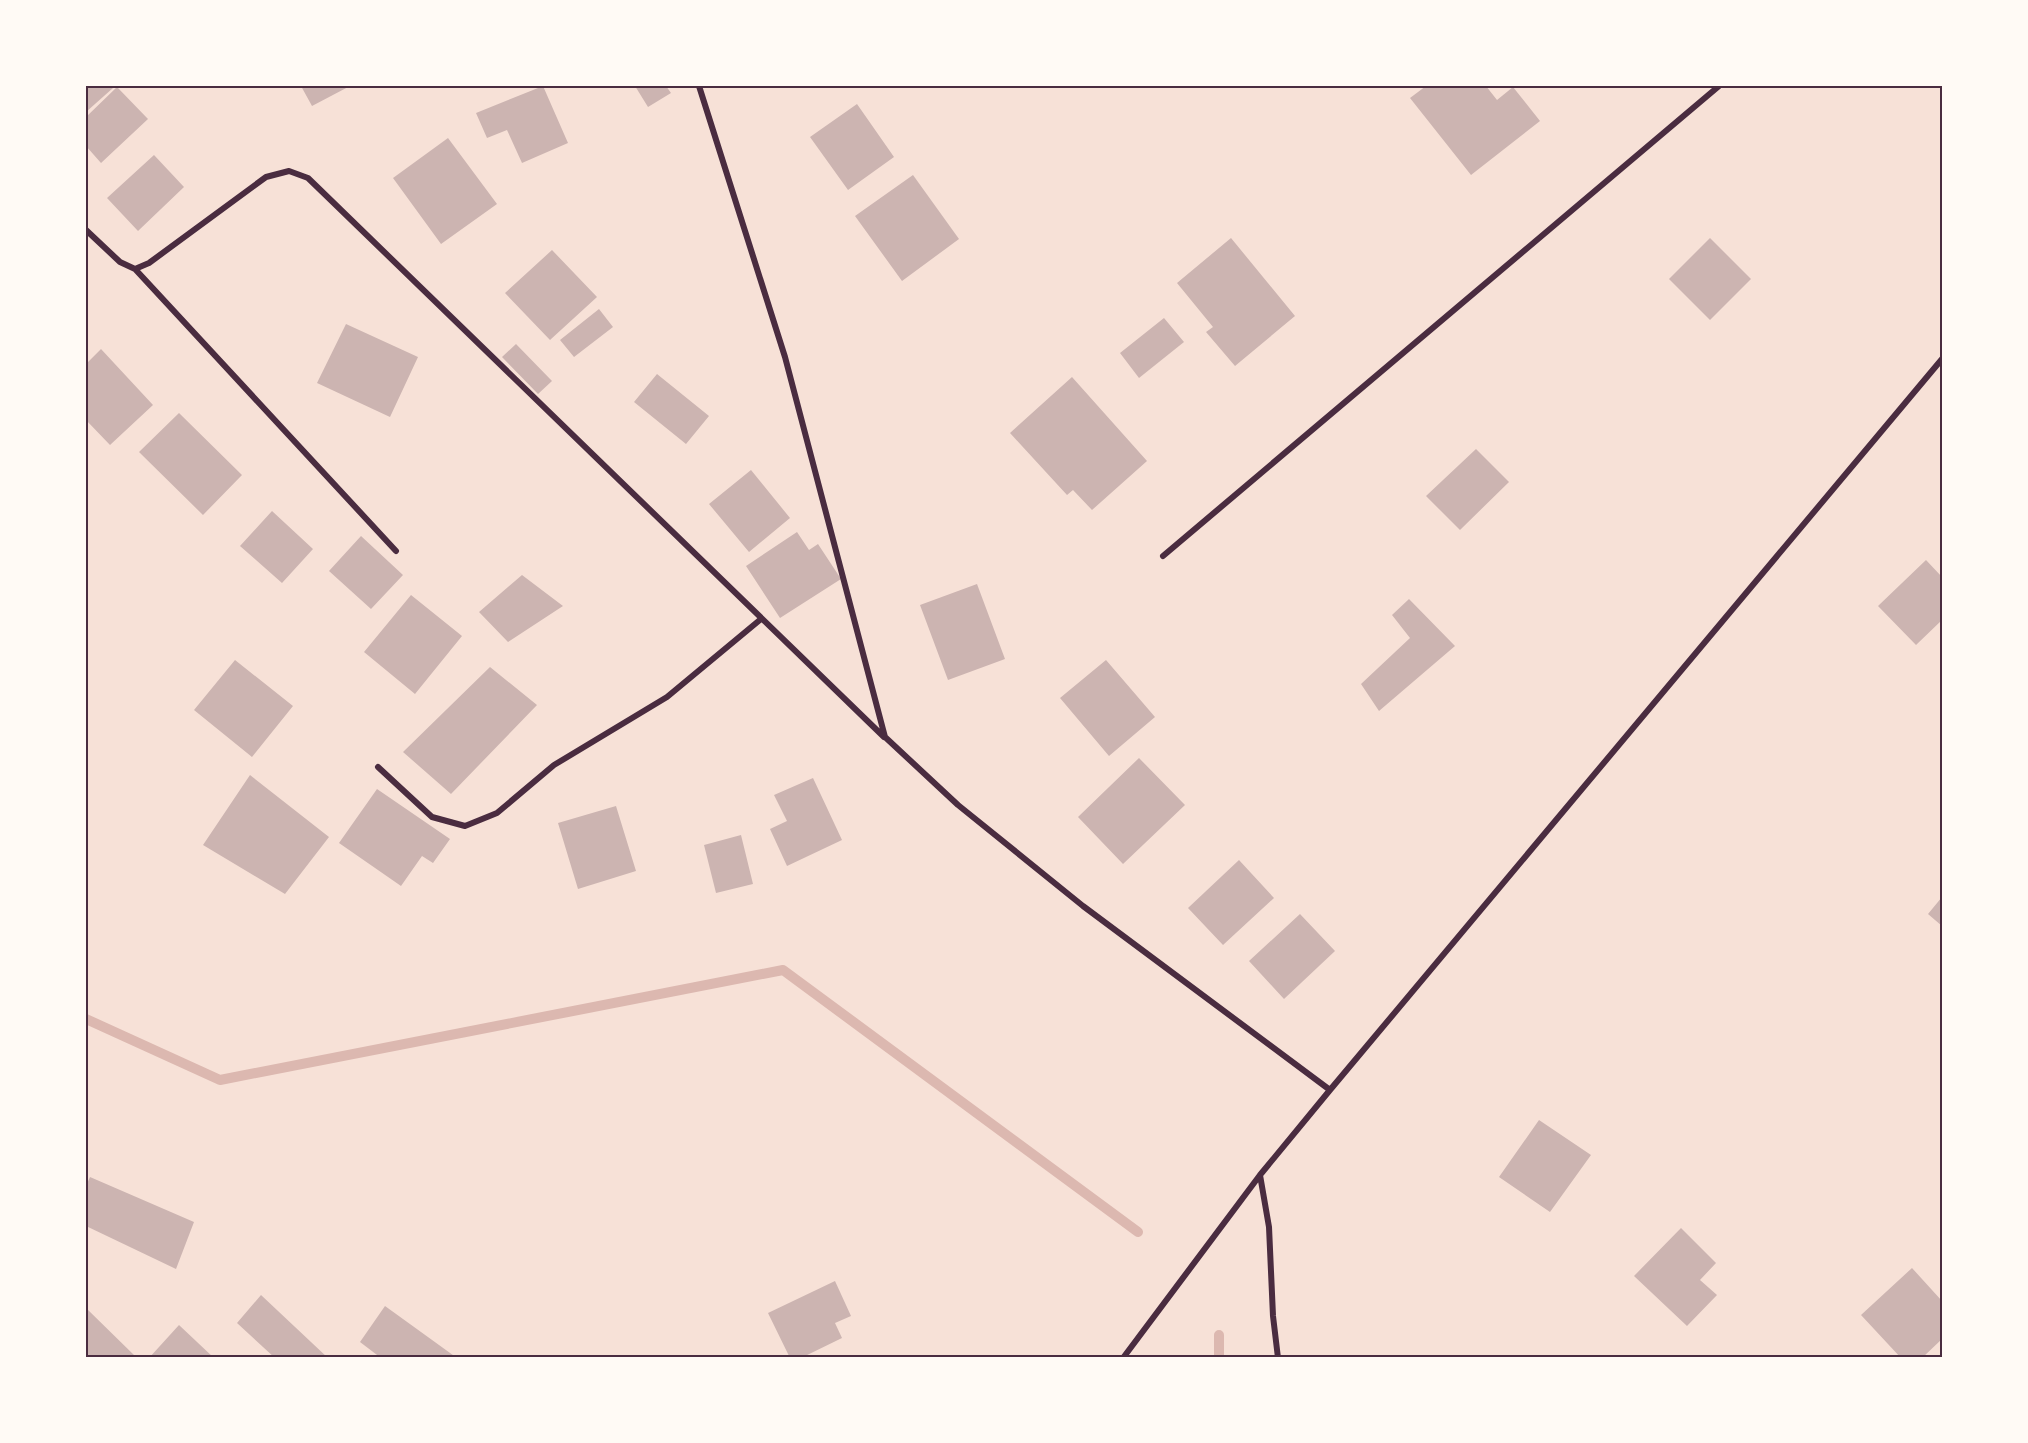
<svg xmlns="http://www.w3.org/2000/svg" width="2028" height="1443" viewBox="0 0 2028 1443" font-family="Lato,sans-serif">
  <style>
    .lines { fill: none; stroke-linecap: round; stroke-linejoin: round }
    .stream { stroke: #dcb8b0; stroke-width: 10 }
    .building { fill: #ccb4b1 }
    .minor { stroke: #4a2c40; stroke-width: 6 }
    .neatline { fill: none; stroke: #4a2c40; stroke-width: 2 }
  </style>
  <rect width="100%" height="100%" fill="#f7e1d7"/>
  <g class="lines">
    <!-- stream -->
    <path class="stream" d="M86,1019L220,1080L783,970L1138,1232
      M1219,1358V1335"/>
  </g>
  <!-- building -->
  <path class="building" d="M86,86H111L113,88L86,112Z
    M301,86H350L312,106Z
    M543,86L568,143L522,163L507,130L487,138L476,113Z
    M635,86H666L671,93L648,107Z
    M1426,86H1486L1497,100L1513,87L1540,121L1471,175L1410,98Z
    M117,87L148,119L101,163L86,146V117Z
    M857,104L894,157L848,190L810,137Z
    M448,138L497,204L441,244L393,178Z
    M154,155L184,187L138,231L107,198Z
    M913,175L959,239L902,281L855,216Z
    M1231,238L1295,316L1235,366L1206,332L1213,327L1177,283Z
    M1710,238L1751,279L1710,320L1669,279Z
    M552,250L597,297L550,340L505,293Z
    M599,309L613,327L574,357L560,340Z
    M1164,318L1184,342L1139,378L1120,353Z
    M346,324L418,357L390,417L317,383Z
    M516,344L552,381L538,394L502,357Z
    M101,349L153,405L110,445L86,420V364Z
    M657,374L709,416L686,444L634,402Z
    M1072,377L1147,461L1092,510L1073,490L1067,495L1010,433Z
    M179,413L242,475L203,515L139,452Z
    M1476,449L1509,482L1460,530L1426,496Z
    M751,470L790,518L749,552L709,504Z
    M272,511L313,549L282,583L240,546Z
    M797,532L809,550L818,544L841,579L780,618L746,566Z
    M361,536L403,575L371,609L329,571Z
    M1926,560L1942,577V620L1916,645L1878,606Z
    M522,575L563,606L508,642L479,612Z
    M977,584L1005,659L948,680L920,605Z
    M411,595L462,636L415,694L364,652Z
    M1409,599L1455,646L1379,711L1361,684L1410,638L1392,615Z
    M235,660L293,706L252,757L194,710Z
    M1106,660L1155,717L1109,756L1060,698Z
    M490,667L537,705L451,794L403,752Z
    M1139,758L1185,805L1123,864L1078,817Z
    M250,775L329,837L285,894L203,845Z
    M813,778L842,840L787,866L770,829L787,821L774,795Z
    M377,789L450,839L433,863L422,856L401,886L339,843Z
    M616,806L636,871L578,889L558,823Z
    M741,835L753,884L716,893L704,845Z
    M1239,860L1274,898L1223,945L1188,908Z
    M1942,897V926L1928,914Z
    M1300,914L1335,951L1284,999L1249,961Z
    M1539,1120L1591,1155L1550,1212L1499,1177Z
    M90,1177L194,1222L176,1269L86,1226V1186Z
    M1681,1228L1716,1263L1700,1280L1717,1295L1687,1326L1634,1276Z
    M1912,1268L1942,1301V1339L1922,1358H1901L1861,1315Z
    M835,1281L851,1316L835,1323L842,1338L801,1358H790L768,1313Z
    M261,1295L328,1358H275L237,1323Z
    M385,1306L457,1358H381L360,1342Z
    M86,1308L135,1356L133,1358H86Z
    M179,1325L214,1358H149Z"/>
  <g class="lines">
    <!-- minor -->
    <path class="minor" d="M699,86L785,357L885,737L958,805L1083,906L1330,1090
      M86,230L120,262L135,269L149,263L266,177L289,171L308,178L884,737
      M135,269L396,551
      M1163,556L1719,86
      M378,767L432,817L465,826L497,813L554,765L667,697L761,619
      M1260,1175L1269,1227L1273,1316L1278,1358
      M1123,1358L1260,1175L1330,1090L1942,359"/>
  </g>
  <!-- border -->
  <rect width="2028" height="1443" fill="none" stroke="#fffaf5" stroke-width="174"/>
  <rect x="87" y="87" width="1854" height="1269" class="neatline"/>
</svg>
